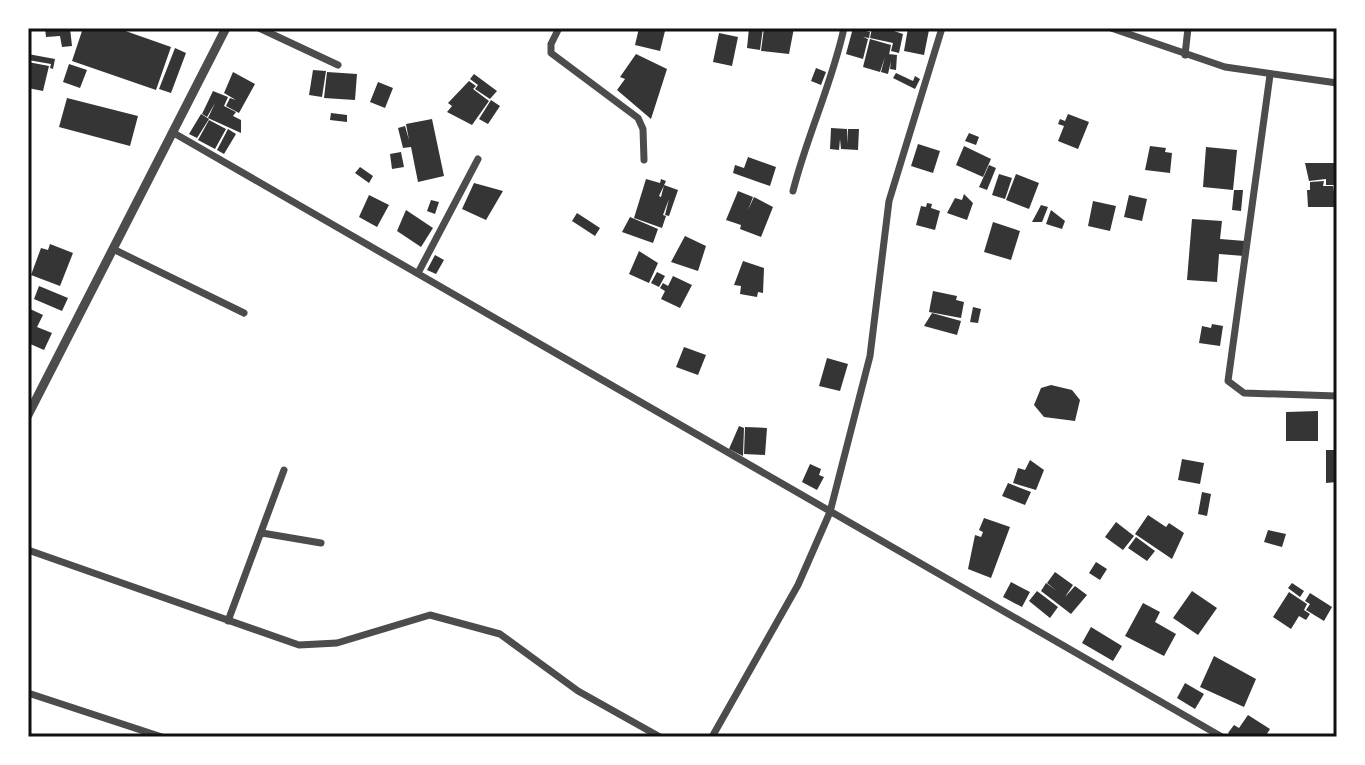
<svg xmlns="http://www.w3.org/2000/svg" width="1365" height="765" viewBox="0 0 1365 765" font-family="Commissioner,sans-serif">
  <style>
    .building { fill: #353535 }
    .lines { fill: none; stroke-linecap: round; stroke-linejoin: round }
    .minor { stroke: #4c4c4c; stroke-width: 7 }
    .tertiary { stroke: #4c4c4c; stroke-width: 9 }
    .neatline { fill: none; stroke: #111; stroke-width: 3 }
  </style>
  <rect width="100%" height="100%" fill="#fff"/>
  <!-- building -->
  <path class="building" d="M45,28H70L72,46L62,47L60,36L46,37Z
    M83,28H117L171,47L156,90L72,61Z
    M639,28L665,31L660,51L635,45Z
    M749,28H763L760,50L747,48Z
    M764,28H794L789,54L761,51Z
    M853,28L870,32L869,38L863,37L868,39L863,59L846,54Z
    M872,28H895L894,31L903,34L899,53L891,51L893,43L870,38Z
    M908,28L929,30L924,55L904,51Z
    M719,33L738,37L732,66L713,62Z
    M870,39L891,45L887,65L889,54L897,55L896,70L890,69L891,61L888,74L881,72L885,57L880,72L863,67Z
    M175,48L186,53L171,93L159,89Z
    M28,54L55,59L53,69L50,68L51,64L28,60Z
    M636,54L667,69L651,119L617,90L625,79L620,77Z
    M28,62L49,66L43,91L28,88Z
    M69,64L87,70L80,88L63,82Z
    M816,68L826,72L821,85L811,81Z
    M313,70L326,71L322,97L309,95Z
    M233,72L255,84L239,113L226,106L230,98L236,100L224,93Z
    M327,72L357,74L355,100L324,98Z
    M896,73L913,81L915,76L920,79L915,89L893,78Z
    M474,74L497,91L490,99L475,89L478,85L470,79Z
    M469,81L476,86L473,89L489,101L472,125L447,112L452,106L448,103Z
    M378,82L393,88L385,108L370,102Z
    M213,91L228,97L224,106L236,112L233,116L241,120V133L208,118L215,103L207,117L202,114Z
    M67,98L138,116L130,146L59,127Z
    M491,100L500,106L488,124L479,119Z
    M331,113L347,115V122L330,120Z
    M201,114L209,119L197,138L189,134Z
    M1068,114L1089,122L1078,149L1058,141L1064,126L1058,124L1060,119L1065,121Z
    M432,119L444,176L418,182L411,147L403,148L398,128L405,126L409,140L406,124Z
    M209,120L226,129L215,149L198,140Z
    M831,128L847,129V144L848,129H859L858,150L841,149L840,139L839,150L830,149Z
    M228,129L236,134L224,154L217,150Z
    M969,133L979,137L976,145L965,141Z
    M918,144L940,151L933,173L911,166Z
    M964,146L991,159L983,177L956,165Z
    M1150,146L1166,148L1165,152L1172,153L1170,173L1145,170Z
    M1206,147L1237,150L1233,190L1203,187Z
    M401,152L404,167L392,169L390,154Z
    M748,157L776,167L770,186L733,173L735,165L744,168Z
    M1305,163H1337V191L1334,185H1326V179L1309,181Z
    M989,165L996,168L987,190L979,187Z
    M360,167L373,176L369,183L355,173Z
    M999,174L1012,178L1005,199L992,195Z
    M1016,174L1039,183L1029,209L1006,200Z
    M646,179L660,183L661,179L666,181L659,196L661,197L664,185L678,190L669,216L665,215L669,199L663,215L666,216L662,228L634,218Z
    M1324,181L1323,186H1333L1334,192V207H1308L1307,190H1310V182Z
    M474,183L503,191L486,220L462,209Z
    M1234,190H1243L1241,211L1232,210Z
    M738,191L753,197L748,210L754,197L773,207L761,237L740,229L741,225L726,220Z
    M964,194L973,203L967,220L947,213L955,198L962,200Z
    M369,195L389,205L377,227L359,217Z
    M1129,195L1147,199L1142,221L1124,217Z
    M431,200L439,202L435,214L427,211Z
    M1093,201L1116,206L1110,231L1088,226Z
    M927,203L932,204L931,208L940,211L935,230L916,225L921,206L926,207Z
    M1041,205L1048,207L1042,222H1032Z
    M406,210L433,228L421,247L397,231Z
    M1051,210L1065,221L1062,229L1046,224Z
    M577,213L600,228L595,236L572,221Z
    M630,217L658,229L653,243L622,232Z
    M1192,219L1222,221L1220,239L1245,241L1244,256L1219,254L1217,282L1187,280Z
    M993,222L1020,231L1011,260L984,252Z
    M685,236L706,246L698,271L671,262Z
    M50,244L73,253L60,286L31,275L41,248L48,250Z
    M639,251L658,263L649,283L629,274Z
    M435,255L444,260L436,274L427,270Z
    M743,261L764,268L763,293L758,292L757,297L740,294L741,286L734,285Z
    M657,272L665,276L659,287L651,283Z
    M673,276L692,285L680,308L661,299L665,291L660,288L663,283L668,286Z
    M39,286L68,298L62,311L34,299Z
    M933,291L957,296L956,300L964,302L961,318L929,312Z
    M973,307L981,309L978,323L970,322Z
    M28,308L43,315L37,327L52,333L44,350L28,343Z
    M932,313L961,321L957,335L924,326Z
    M1212,324L1223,326L1220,346L1199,343L1202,326L1211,328Z
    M684,347L706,355L698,375L676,367Z
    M827,358L848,364L840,391L819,386Z
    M1051,385L1072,390L1080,400L1075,421L1044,417L1034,405L1041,388Z
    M1318,411V441H1286V412Z
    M739,426L744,428L743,456L729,449Z
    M745,427L767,428L765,455L744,454Z
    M1326,450H1337V482L1326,483Z
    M1182,459L1204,463L1200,484L1178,480Z
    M1030,460L1044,470L1036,490L1013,483L1018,468L1025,470Z
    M810,464L821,469L819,475L824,477L817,490L802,482Z
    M1008,483L1031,492L1025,505L1002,496Z
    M1202,492L1211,494L1207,516L1198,514Z
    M1148,515L1166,527L1169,523L1184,533L1172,559L1135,534Z
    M984,518L1010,527L991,578L968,569L975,535L981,537L983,532L979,530Z
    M1116,522L1134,536L1123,550L1105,537Z
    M1268,530L1286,534L1282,547L1264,542Z
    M1136,537L1155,551L1147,561L1128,548Z
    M1096,562L1107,569L1100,580L1089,573Z
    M1055,572L1073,585L1065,597L1075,586L1087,595L1071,614L1041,591L1046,583L1057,591L1047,583Z
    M1011,582L1030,592L1022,607L1003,597Z
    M1292,583L1304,591L1300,597L1288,588Z
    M1037,591L1058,607L1050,618L1029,601Z
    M1192,591L1217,608L1198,635L1173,618Z
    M1289,592L1307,604L1304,610L1310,614L1306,620L1299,616L1291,629L1273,617Z
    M1310,593L1332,607L1324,621L1306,610L1310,604L1305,601Z
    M1143,603L1160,612L1155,622L1176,634L1164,656L1125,636Z
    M1091,627L1122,646L1113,661L1082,643Z
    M1214,656L1256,679L1244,707L1200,687Z
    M1185,683L1204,694L1195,709L1177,698Z
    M1248,715L1270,729L1265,737H1234L1228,733L1234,725L1239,728Z"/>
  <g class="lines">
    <!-- minor -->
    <path class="minor" d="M259,28L338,65
      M559,28L551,44V53L638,118L643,129L644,160
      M1111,28L1225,67L1337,83
      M1185,55L1188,28
      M1270,75L1228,381L1244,393L1337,396
      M172,132L1222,737
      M793,191C807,135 832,84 844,28
      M113,249L244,313
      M418,273L478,159
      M262,533L321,543
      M28,550L299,645L337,643L430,615L500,634L578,691L660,737
      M228,621L284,470
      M28,693L162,737
      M712,737L798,585L830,512L870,356L889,201L942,28"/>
    <!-- tertiary -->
    <path class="tertiary" d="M28,415L226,28"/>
  </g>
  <!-- border -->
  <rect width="1365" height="765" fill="none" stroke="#ffffff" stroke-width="60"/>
  <rect x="30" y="30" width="1305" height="705" class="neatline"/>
</svg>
